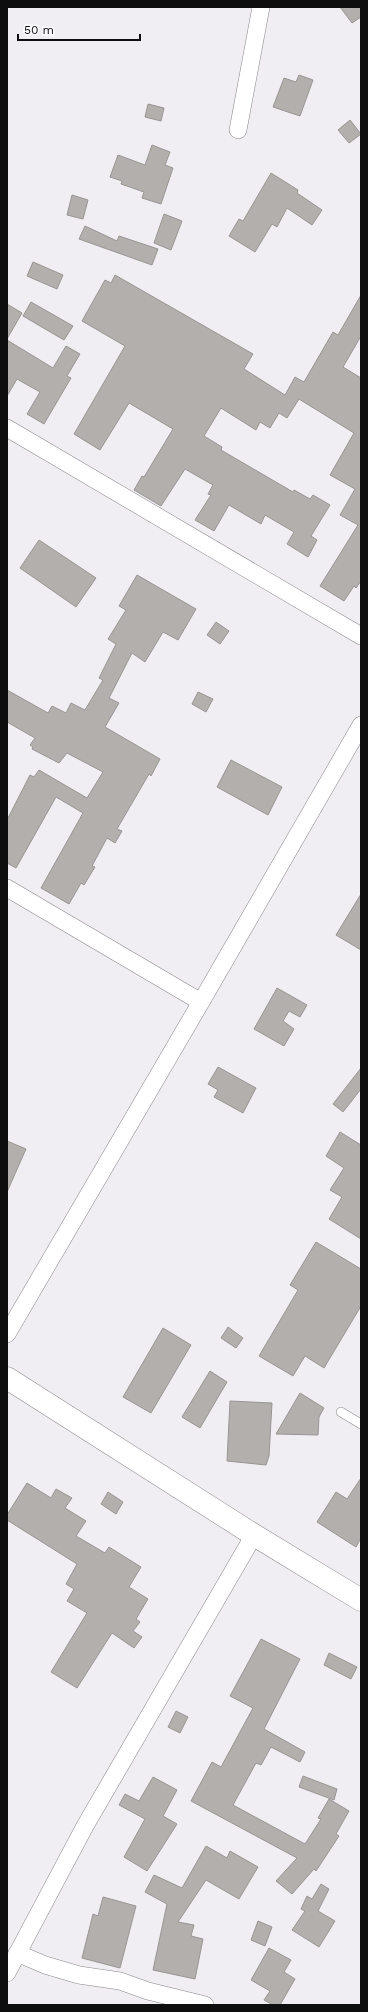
<svg xmlns="http://www.w3.org/2000/svg" width="368" height="2012" viewBox="0 0 368 2012" font-family="'Work Sans',sans-serif">
  <style>
    .building { fill: #b2afad; stroke: #989593 }
    .lines { fill: none; stroke-linecap: round; stroke-linejoin: round }
    .service-casing { stroke: #89888b; stroke-width: 10 }
    .minor-casing { stroke: #89888b; stroke-width: 18 }
    .tertiary-casing { stroke: #89888b; stroke-width: 23 }
    .service { stroke: #fff; stroke-width: 9 }
    .minor { stroke: #fff; stroke-width: 17 }
    .tertiary { stroke: #fff; stroke-width: 22 }
  </style>
  <rect width="100%" height="100%" fill="#f0eef2"/>
  <!-- building -->
  <path class="building" d="M340,7H361V17L352,23Z
    M299,75L313,80L300,116L273,107L284,78L296,82Z
    M148,104L164,108L161,121L145,117Z
    M350,120L361,134L349,143L338,130Z
    M152,145L170,152L165,165L173,168L161,204L142,198L144,192L121,184L122,181L110,177L118,155L145,165Z
    M271,173L298,190L297,193L322,210L312,225L287,208L277,227L272,224L255,252L229,236L239,219L243,221Z
    M72,195L88,200L83,219L67,215Z
    M164,214L182,221L171,250L154,243Z
    M85,226L117,241L119,236L158,249L152,265L79,239Z
    M33,262L63,275L57,289L27,276Z
    M115,275L253,354L244,369L285,395L295,377L304,382L333,332L338,335L361,295V336L343,367L361,378V581L356,588L354,586L344,601L320,586L358,525L340,515L355,489L330,475L354,433L299,399L287,418L279,413L270,428L260,422L256,430L221,408L204,436L222,447L221,450L293,492L294,490L310,499L313,495L330,505L311,536L317,540L308,557L287,544L294,532L265,515L261,524L229,505L214,531L195,520L211,495L208,494L213,485L185,469L161,506L134,490L142,476L144,477L173,429L129,403L100,450L74,434L125,346L82,321L105,280L111,283Z
    M31,302L73,326L64,340L23,316Z
    M7,304L22,313L7,339Z
    M7,340L53,368L66,346L80,354L67,376L71,378L44,424L27,414L40,392L17,379L7,396Z
    M39,540L96,578L76,607L20,568Z
    M137,575L196,609L178,640L163,632L145,662L132,653L109,698L119,703L105,727L160,759L151,776L149,774L117,829L122,831L115,843L107,838L92,866L95,867L84,885L81,883L69,904L41,888L83,813L56,797L16,868L7,863V820L30,775L34,777L39,770L87,798L103,772L67,753L59,763L32,749L33,747L30,745L35,738L7,722V690L48,713L52,706L66,713L71,703L85,710L103,680L99,678L116,644L108,639L126,610L119,606Z
    M216,622L229,631L220,644L207,635Z
    M198,692L213,699L206,712L192,704Z
    M231,760L282,787L268,815L217,787Z
    M361,894V950L336,935Z
    M277,988L307,1005L300,1017L289,1011L283,1021L294,1029L284,1046L254,1029Z
    M218,1067L256,1088L243,1113L214,1097L218,1090L208,1084Z
    M361,1068V1089L343,1112L333,1104Z
    M340,1132L361,1145V1239L329,1219L342,1197L330,1190L344,1168L326,1156Z
    M7,1141L26,1149L7,1192Z
    M316,1242L361,1269V1306L324,1368L305,1356L293,1376L259,1356L298,1290L290,1285Z
    M228,1327L243,1338L236,1348L221,1338Z
    M163,1328L191,1345L151,1413L123,1397Z
    M210,1371L227,1382L200,1428L182,1417Z
    M300,1393L324,1408L319,1417L318,1435L276,1434Z
    M230,1401L272,1403L269,1456L266,1465L227,1461Z
    M361,1478V1538L356,1547L317,1522L336,1492L347,1499Z
    M27,1483L51,1498L56,1489L72,1498L65,1508L86,1521L76,1536L105,1553L109,1547L141,1567L129,1587L148,1599L136,1619L140,1622L133,1631L142,1637L134,1648L112,1633L77,1688L51,1672L87,1613L67,1601L74,1589L66,1584L77,1564L7,1520V1515Z
    M108,1492L123,1502L116,1514L101,1504Z
    M261,1639L300,1659L264,1729L305,1752L300,1762L271,1747L261,1765L256,1763L233,1805L305,1844L321,1819L318,1818L329,1799L349,1811L336,1834L339,1836L316,1871L314,1869L292,1894L276,1881L297,1858L191,1801L212,1762L221,1767L253,1708L230,1696Z
    M329,1653L357,1667L351,1679L324,1665Z
    M176,1711L188,1717L180,1733L168,1727Z
    M303,1776L337,1789L334,1800L299,1787Z
    M153,1777L177,1790L163,1816L177,1824L147,1871L124,1857L145,1819L119,1805L125,1794L139,1801Z
    M206,1846L227,1858L230,1851L258,1867L239,1899L206,1880L178,1922L194,1925L191,1936L203,1939L195,1979L153,1970L167,1904L145,1892L154,1875L182,1888Z
    M321,1884L329,1889L318,1911L335,1921L319,1947L292,1930L305,1911L301,1909L307,1896L312,1899Z
    M103,1897L136,1906L120,1968L82,1958L93,1914L98,1916Z
    M258,1921L272,1927L265,1946L251,1940Z
    M269,1948L291,1960L284,1972L295,1979L280,2005H273L264,2000L270,1991L251,1980Z"/>
  <g class="lines">
    <!-- service casing -->
    <g class="service-casing">
      <path id="service" d="M341,1412L361,1424"/>
    </g>
    <!-- minor casing -->
    <g class="minor-casing">
      <path id="minor" d="M238,130L261,7
        M7,428L361,636
        M7,888L201,1002
        M7,1334L201,1002L361,725
        M17,1953L45,1965L79,1975L120,1981L148,1991L205,2005
        M7,1973L85,1826L254,1535"/>
    </g>
    <!-- tertiary casing -->
    <g class="tertiary-casing">
      <path id="tertiary" d="M7,1378L254,1535L361,1600"/>
    </g>
    <!-- service -->
    <use href="#service" class="service"/>
    <!-- minor -->
    <use href="#minor" class="minor"/>
    <!-- tertiary -->
    <use href="#tertiary" class="tertiary"/>
  </g>
  <!-- border -->
  <rect width="368" height="2012" fill="none" stroke="#0f0e0f" stroke-width="16"/>
  <!-- scale -->
  <path d="M18 34v6h122v-6" fill="none" stroke="#0f0e0f" stroke-width="2"/>
  <text x="24" y="34" font-size="12" fill="#0f0e0f" stroke="#fdfcff" stroke-width="3" paint-order="stroke">50 m</text>
</svg>
